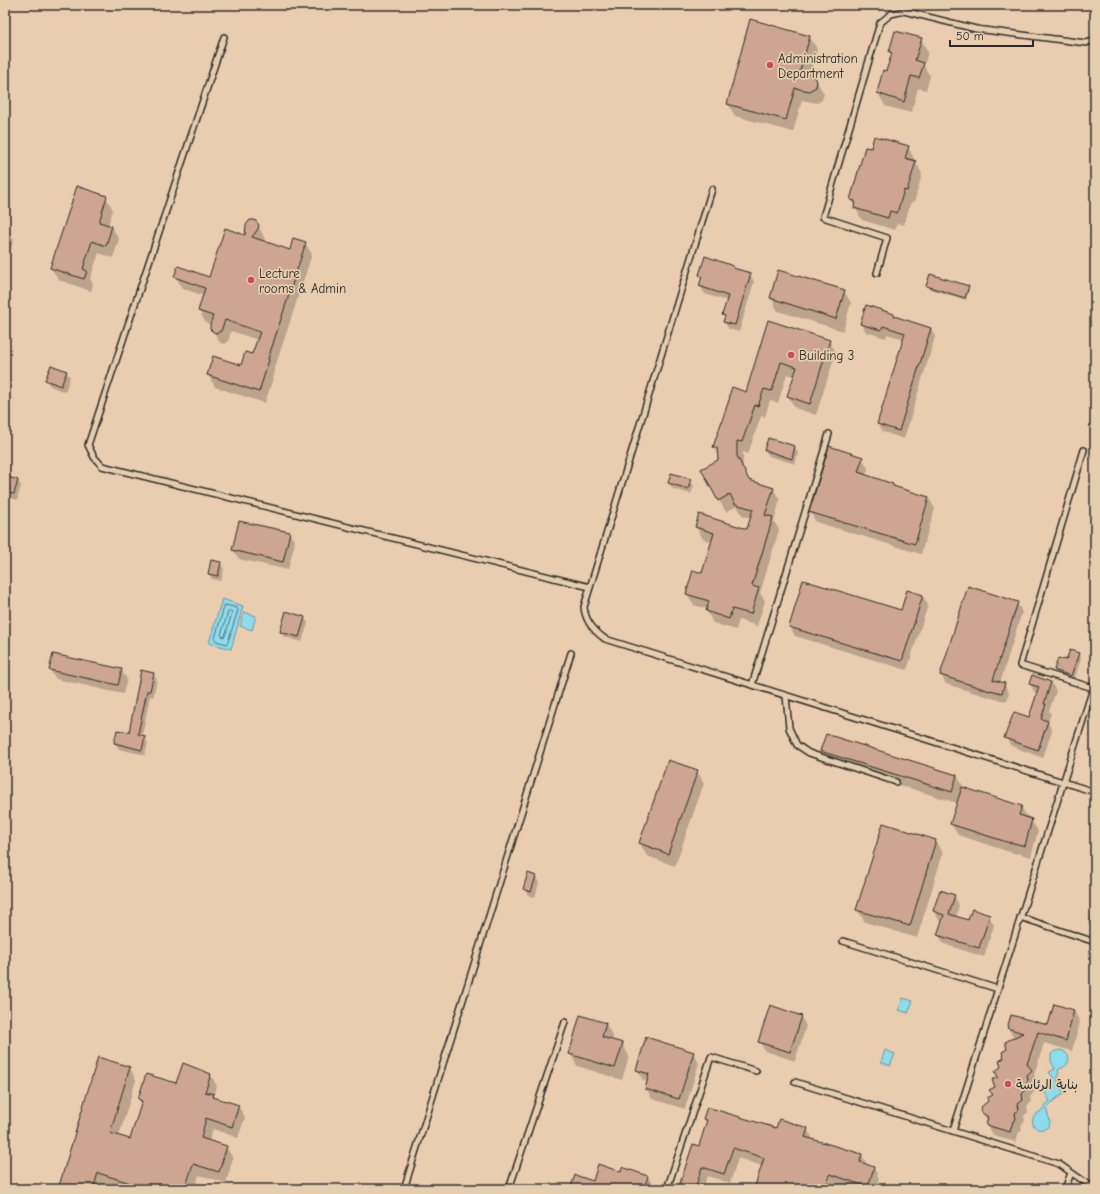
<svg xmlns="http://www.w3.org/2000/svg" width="1100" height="1194" viewBox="0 0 1100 1194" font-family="'Comic Neue','Playpen Sans Arabic',sans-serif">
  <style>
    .water { fill: #8edbee; stroke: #6695a0 }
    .shadow { fill: #0003 }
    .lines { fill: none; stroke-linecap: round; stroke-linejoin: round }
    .shore { stroke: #537179; stroke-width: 1 }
    .building { fill: #cea590; stroke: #2b2b2b }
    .lane-casing { stroke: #2b2b2b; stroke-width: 8 }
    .lane { stroke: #e5ceae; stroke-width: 5 }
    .poi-dot { fill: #d1495b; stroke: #e5ceae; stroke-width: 1.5 }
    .labels { text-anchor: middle; stroke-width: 3.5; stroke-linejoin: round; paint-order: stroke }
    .poi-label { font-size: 13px; fill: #2b2b2b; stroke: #e5ceae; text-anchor: start }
  </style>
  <rect width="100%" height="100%" fill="#eacdae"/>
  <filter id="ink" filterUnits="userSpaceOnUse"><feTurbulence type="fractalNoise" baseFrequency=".025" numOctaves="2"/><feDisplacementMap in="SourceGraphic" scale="8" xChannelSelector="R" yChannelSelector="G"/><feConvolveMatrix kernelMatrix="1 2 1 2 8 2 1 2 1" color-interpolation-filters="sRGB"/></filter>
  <g filter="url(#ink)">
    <!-- water -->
    <path class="water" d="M222,599L243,606L231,649L209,643Z
      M244,612L256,616L252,630L240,626Z
      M903,998L913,1001L908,1013L899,1010Z
      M885,1050L895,1054L890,1066L881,1062Z
      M1061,1050C1073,1055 1070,1066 1059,1069C1058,1070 1058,1079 1058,1082L1061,1086L1064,1094C1057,1097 1052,1102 1047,1108C1046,1115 1052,1119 1049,1126C1043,1133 1030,1129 1033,1119C1034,1114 1039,1113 1042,1110C1045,1106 1046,1104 1050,1101C1047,1095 1040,1088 1048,1083C1050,1081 1052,1080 1054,1079L1053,1077L1049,1072L1055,1069L1051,1061V1054L1055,1051Z"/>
    <!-- shadow -->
    <path class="shadow" d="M810,37L817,49L810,74L813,75L824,94L822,100L817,103L802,100L793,132L735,116L728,104Z
      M921,39L928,52L924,66L930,76L926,90L918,88L911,113L885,106L878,93L884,72L887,73L892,56L890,52Z
      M908,147L922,174L914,203L911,202L904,225L897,223L895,230L862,220L851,200L871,150Z
      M106,197L113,210L108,226L112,227L119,239L113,258L99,253L90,279L93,284L91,291L59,280L51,268Z
      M256,223L263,235L265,240L263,242L290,251L305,243L312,254L274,371L275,372L265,403L215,387L208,375L241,366L253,356L258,340L231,331L228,342L224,344L220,343L211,327V325L206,323L199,311L204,296L182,288L176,277L209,278L246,236Z
      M5,233L10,235L14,240L7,260L5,259Z
      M733,266L734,269L750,274L754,282L739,332L729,329L724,322L725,318L723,315L727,301L705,294L700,286L702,280L700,275Z
      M779,271L844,291L851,303L843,331L778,311L771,298Z
      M927,286L968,287L969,290L966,300L929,289Z
      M894,317L931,328L935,337L904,439L883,432L878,424L904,339L887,334L886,338L866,332L861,323Z
      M768,321L829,341L836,352L816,415L795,408L788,396L795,376L787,374L778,403L770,400L765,417L761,416L748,454L743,452V469L749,481L773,489L780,500L774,521L779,530L760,593L765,601L757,626L739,620L736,630L713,623L707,611V609L694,605L687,594L702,574L712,542L703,539L696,527L699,515L747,531L751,518L743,516L737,506L726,512L719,500V455L714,447L746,393Z
      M66,371L70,377L65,392L50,386L46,380Z
      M769,440L795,447L798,453L795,464L769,456L765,450Z
      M862,458L868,468L866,476L894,487L929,498L935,509L921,554L816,522L810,512Z
      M5,477L17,480L21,486L17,500L5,496Z
      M690,480L694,486L691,494L673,489L669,483Z
      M289,533L295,542L288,570L239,559L233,550Z
      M220,563L224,569L221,581L212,579L209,573Z
      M923,596L928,605L907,670L795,636L790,627L901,611Z
      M1017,603L1022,612L1000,683L1004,684L1009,693L1007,701L995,699L946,684L941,675Z
      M304,617L308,623L302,642L284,637L281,632Z
      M1078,654L1081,659L1074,681L1058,675L1055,670Z
      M50,670H121L127,679L123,694L56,679Z
      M153,674L157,680L153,697L150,696L142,736L145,737L148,743L145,755L119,749L115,743L130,733Z
      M1051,682L1056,691L1049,711L1051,714L1048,722L1052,731L1043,758L1011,746L1006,738L1029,718L1038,693H1035L1030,684Z
      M821,751L957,775L964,788L1021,807L1028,818L1031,820L1038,831L1031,857L1017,853L1016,854L958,835L951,824L957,803L829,763Z
      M697,771L704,783L675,866L647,856L640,843Z
      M936,841L943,853L917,938L865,922L857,909Z
      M536,877L539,883L535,897L528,895L524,889Z
      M954,896L959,905L956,918L969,922L989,916L994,925L984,957L944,944L938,935L943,922L939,920L934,911Z
      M1095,898V935L1088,923Z
      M1054,1005L1074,1011L1080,1022L1072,1051L1044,1043L1034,1075L1037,1082L1033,1086L1034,1092L1030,1097L1031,1102L1027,1106L1028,1112L1024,1116L1025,1121L1021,1125L1022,1131L1019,1132L1016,1142L994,1136L987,1124L988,1122L982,1112L994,1096L1008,1050L1014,1038L1008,1028L1048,1026Z
      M801,1016L806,1026L795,1061L765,1051L759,1041Z
      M581,1017L606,1024L613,1037L612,1041L622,1044L629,1056L622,1080L577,1066L570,1053Z
      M693,1053L699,1063L685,1109L652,1099L646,1088L648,1082L643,1080L637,1069Z
      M99,1058L130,1068L136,1080L119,1136L131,1140L142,1104L139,1099L176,1084L210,1074L217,1086L214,1096L215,1098L238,1106L245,1117L238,1138L213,1129L209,1141L226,1147L233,1158L226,1183L199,1175L195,1189H121L104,1184L103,1189H61L60,1186Z
      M704,1118L777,1130L807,1129L813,1139V1140L862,1155L868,1166L874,1168L879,1178L876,1189H852L835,1184L834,1189H741L742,1184L755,1188L762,1166L738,1158L730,1183L707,1176L703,1189H679L700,1147L707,1123Z
      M623,1168L648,1177L654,1187L653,1189H571L621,1173Z"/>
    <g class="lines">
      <!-- shore -->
      <path class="shore" d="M225,605L237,608L238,610L228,642L227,644L216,641L215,639Z
        M229,611H231L232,613L225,636L223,637L221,635L228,612Z"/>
    </g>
    <!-- building -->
    <path class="building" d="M750,19L810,36L800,71L813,74L817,81L816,87L809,91L795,88L786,120L727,104Z
      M895,31L922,38L915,60L924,63L919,78L911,76L904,102L877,93L883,70L886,71L892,53L889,52Z
      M874,136L909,146L905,158L916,161L907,191L904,190L897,213L890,211L888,218L854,208L855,201L850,200L865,147L871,148Z
      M77,186L107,196L99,222L112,226L106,246L92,241L83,269L87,271L84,279L50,268Z
      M250,220H255L259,225L258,229L252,237L290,250L293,238L306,242L268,359L269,360L259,392L207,375L213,356L241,365L245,352L252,354L260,332L225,320L221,331L216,333L212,331L210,329V325L213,316L198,311L205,288L174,277L178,266L209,277L225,228L245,235L246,225Z
      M705,256L733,266V268L751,273L735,325L723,322L725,316L722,315L728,296L699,286L702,277L699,275Z
      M778,270L845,290L836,319L770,298Z
      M930,274L969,286L965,298L926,286Z
      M866,305L894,314V316L931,328L899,431L877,424L905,333L883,326L881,330L860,324Z
      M768,320L830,340L810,404L787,396L797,367L781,362L772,391L764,389L758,406L755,405L742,442L737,441V456L749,480L774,488L765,515L773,517L752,586L759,588L751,614L732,609L729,619L706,611L709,601L686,594L693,570L702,573L714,533L695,527L699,514L747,529L753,509L735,504L730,494L718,501L701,469L718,460L717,448L713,447L730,397L729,396L732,387L746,392Z
      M51,365L67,371L61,386L45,380Z
      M768,438L795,446L792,459L764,450Z
      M829,446L863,457L858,472L893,484V486L929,497L915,544L809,512Z
      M671,473L691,479L688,489L668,483Z
      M5,476L18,480L14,494L5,492Z
      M239,521L290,532L283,562L232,550Z
      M211,560L221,562L218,576L208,574Z
      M803,580L901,610L907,590L923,595L902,661L789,627Z
      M968,586L1018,602L993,680L1005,683L1002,693L990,690V691L940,675Z
      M286,611L305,617L299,637L280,632Z
      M1070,650L1079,653L1071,676L1054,670L1058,658L1066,660Z
      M53,654L122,669L118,685L49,670Z
      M141,670L154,673L150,691H147L138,734L145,736L142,750L114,743L117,730L129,732Z
      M1032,675L1051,682L1044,704H1046L1041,719L1048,721L1038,750L1004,738L1014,712L1029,717L1039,687L1029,684Z
      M826,734L957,775L952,792L820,751Z
      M668,760L698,770L668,854L639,843Z
      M962,787L1022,806L1019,815L1032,819L1025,846L1010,842V843L950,824Z
      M883,823L936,840L910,926L856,910Z
      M528,873L536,876L531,892L523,889Z
      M940,890L955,895L949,914L968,920L972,909L990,915L979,948L937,935L944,915L933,911Z
      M1054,1004L1074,1010L1066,1041L1038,1032L1027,1064L1032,1070L1027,1075L1028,1080L1024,1085L1026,1090L1022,1094L1023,1100L1018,1104L1019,1110L1015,1113L1016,1119L1013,1121L1010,1132L986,1125L988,1117L981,1112L980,1109L981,1107L988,1101L987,1098L993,1095L989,1090L995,1087L992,1080L998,1077L995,1071L1001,1067L999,1061L1004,1058L1002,1052L1007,1049L1005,1042L1023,1033L1007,1028L1011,1015L1048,1025Z
      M770,1005L802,1016L790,1052L758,1042Z
      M580,1015L606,1023L602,1037L623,1043L615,1068L569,1054Z
      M646,1037L694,1052L679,1099L645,1089L649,1074L636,1070Z
      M98,1057L130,1067L110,1133L130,1139L142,1101L138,1099L146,1074L176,1083L183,1063L211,1074L205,1092L214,1094L213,1097L239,1105L232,1127L206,1118L201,1138L227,1146L219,1172L193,1164L185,1189H142L143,1187L98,1173L93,1189H67L59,1186Z
      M707,1107L776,1128L779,1119L808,1128L805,1137L862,1154L860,1162L874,1167L868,1187L830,1174L826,1189H754L764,1158L733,1148L724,1174L702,1167L696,1186L690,1184L689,1189H678L693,1144L699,1146L707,1120L703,1119Z
      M598,1164L621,1172L622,1167L648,1176L644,1189H570L575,1175L593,1181Z"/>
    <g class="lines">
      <!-- lane casing -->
      <g class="lane-casing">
        <path id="lane" d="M224,37L88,445L94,457L102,466L590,587
          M712,189L584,607C585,621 594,631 605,639L1095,792
          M877,273L887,238L823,217L880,23L891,14L904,11L976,29L1086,43L1095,40
          M1084,450L1020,665L1093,688
          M752,685L829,434
          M786,696L789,728L797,745L809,753L896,782
          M1020,917L1095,942
          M843,941L998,989
          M795,1082L1059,1164L1095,1189
          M953,1131L1095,682
          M404,1189L571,653
          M509,1189L565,1022
          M667,1189L711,1057L756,1071
          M1065,1189L1071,1173"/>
      </g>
      <!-- lane -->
      <use href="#lane" class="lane"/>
    </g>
  </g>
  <!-- markers -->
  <g class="poi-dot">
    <circle cx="770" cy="65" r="4"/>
    <circle cx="251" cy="280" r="4"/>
    <circle cx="791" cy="355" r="4"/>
    <circle cx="1008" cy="1084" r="4"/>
  </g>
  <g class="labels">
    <!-- poi labels -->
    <g class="poi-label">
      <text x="778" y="63">Administration<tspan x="778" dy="15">Department</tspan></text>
      <text x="259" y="278">Lecture<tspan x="259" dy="15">rooms &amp; Admin</tspan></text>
      <text x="799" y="360">Building 3</text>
      <text x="1016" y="1089">بناية الرئاسة</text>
    </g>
  </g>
  <!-- margin -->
  <rect width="1100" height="1194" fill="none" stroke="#e5ceae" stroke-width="20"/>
  <rect x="10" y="10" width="1080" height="1174" fill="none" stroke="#2b2b2b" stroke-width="1.5" filter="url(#ink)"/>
  <!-- scale -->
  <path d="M950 40v6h83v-6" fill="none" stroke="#2b2b2b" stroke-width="2"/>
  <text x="956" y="40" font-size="12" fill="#2b2b2b" stroke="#e5ceae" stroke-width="3" paint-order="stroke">50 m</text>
</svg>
